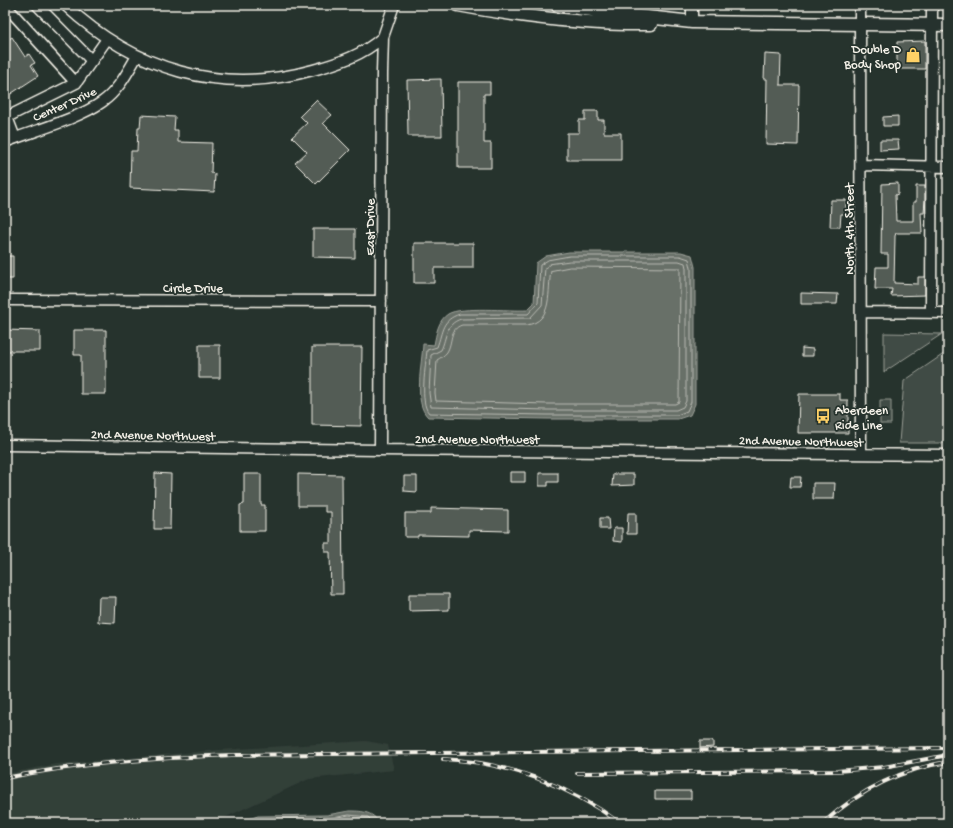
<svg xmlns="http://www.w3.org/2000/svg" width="953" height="828" viewBox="0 0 953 828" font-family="'Gochi Hand',sans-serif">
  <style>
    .built { fill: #333f39 }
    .green { fill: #414b45; stroke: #9a9e96 }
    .water { fill: #676f68; stroke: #9fa39b }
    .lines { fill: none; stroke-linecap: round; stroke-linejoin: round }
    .shore { stroke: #bcbdb5; stroke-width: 1 }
    .building { fill: #525c55; stroke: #f4f1e8 }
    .minor-casing { stroke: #f4f1e8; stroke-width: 13 }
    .major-casing { stroke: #f4f1e8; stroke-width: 15 }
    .minor { stroke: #26332d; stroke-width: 10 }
    .major { stroke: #26332d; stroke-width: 12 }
    .rail-casing { stroke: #f4f1e8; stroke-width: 4 }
    .rail { stroke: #26332d; stroke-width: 2.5; stroke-dasharray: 8; stroke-linecap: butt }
    .labels { text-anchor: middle; stroke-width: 3.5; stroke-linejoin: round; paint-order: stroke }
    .poi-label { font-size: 13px; fill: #f4f1e8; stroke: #26332d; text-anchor: end }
    .street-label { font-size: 13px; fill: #f4f1e8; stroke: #26332d }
  </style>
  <rect width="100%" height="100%" fill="#26332d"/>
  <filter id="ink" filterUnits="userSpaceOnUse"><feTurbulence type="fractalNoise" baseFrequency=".025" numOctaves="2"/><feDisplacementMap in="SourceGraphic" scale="8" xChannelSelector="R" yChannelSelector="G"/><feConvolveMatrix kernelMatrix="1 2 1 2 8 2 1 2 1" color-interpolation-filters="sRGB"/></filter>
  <g filter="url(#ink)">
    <!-- built -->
    <path class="built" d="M366,741L388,745L394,770L309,779L213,823H5V774L56,764L219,750Z"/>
    <!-- green -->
    <path class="green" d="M884,333L942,334L884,372Z
      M948,351V443H899L904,381Z
      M880,400H891V424H880Z"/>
    <!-- water -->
    <path class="water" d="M569,252H681L692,255L695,267V404L690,415L678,419H547L428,417C413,403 422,364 423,344L434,345C436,335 438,320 448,314C461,306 509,311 527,310L534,303L536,263L546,256Z
      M349,811C360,811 373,811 379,823H236L258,816L327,815Z"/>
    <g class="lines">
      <!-- shore -->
      <path class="shore" d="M570,256H680L689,259L691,268V402L687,411L677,415H547L429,413C419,403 426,364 427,350L437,347C443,331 441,320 460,314H528L538,303L540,265L548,260Z
        M570,261H679L685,263L686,268V401L683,407L676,410H547L431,407L429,393L431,355L441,350C447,337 445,324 461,319L530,318L542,305L545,268L550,264Z
        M570,267L680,268L679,402L675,404H547L436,401L435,393L437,360C440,358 444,356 447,352C453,342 449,329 462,325H526C554,322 547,290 551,271Z
        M247,823L259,820L327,819L349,815L368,817L374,823"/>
    </g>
    <!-- building -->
    <path class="building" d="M12,37L25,57L29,54L35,63L31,65L38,76L9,95L8,92L5,94V42Z
      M925,41V69H897V42Z
      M765,54L781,55L780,85H799L798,145L766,144L767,79H764Z
      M441,79L442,136H408L407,80Z
      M458,82H490V94H484V143H491V168H458Z
      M316,100L332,115L323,123L350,150L316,184L295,163L307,152L292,137L307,123L300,116Z
      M585,111H598V120H604V133H621V160H567V133H579V120H585Z
      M141,115L175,117L174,130H178V142L212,143L211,173L215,174L214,192L130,188L131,151H137L138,128H140Z
      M898,116V126H883V117Z
      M880,140H898L899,149L880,150Z
      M898,183V194L895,195L896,221H913V202H916V186H925V199L924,213H921L922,233H896L895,236L894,283L918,284V277H925V295L891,296L892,289H875L876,267H888V254H881L882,184Z
      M831,200H846V214H841L840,227H830Z
      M313,229H355V258L313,257Z
      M414,243H473V268H434V283H414Z
      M5,256H13V279H5Z
      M801,293L838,294L837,304H801Z
      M5,330L40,331V351H5Z
      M74,330H106V394H81V355H74Z
      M199,345H220V378H199Z
      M312,347H362L361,426L312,425Z
      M802,348L813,349V356H802Z
      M799,394H840V400H848V433H798Z
      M510,472H525V482H510Z
      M155,473L171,474L170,529H154Z
      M539,473H558V482H548V486H539Z
      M244,474H261V505H265V531H240V505L244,504Z
      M298,474L342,475L343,594H331L330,552H325V543H331V512H325V506H298Z
      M613,474H634V485L612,486Z
      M404,476H417V492L404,491Z
      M791,477H801L800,487H790Z
      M813,483H835L834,499H813Z
      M431,508L508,510V531L469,530V536L418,535V537H405V513H431Z
      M628,513H636V534H627Z
      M600,518H608L609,529H600Z
      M614,528H622V542L613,541Z
      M409,594H449V610L409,611Z
      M99,597H116L115,623L98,622Z
      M700,741H713V747L700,748Z
      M655,791H691V799H655Z"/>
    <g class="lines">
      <!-- minor casing -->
      <g class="minor-casing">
        <path id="minor" d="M5,5L76,83
          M37,5L92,61
          M65,5C135,70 220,96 313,70C339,63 363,55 383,37
          M692,5V22
          M860,5L861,453
          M7,117L15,138
          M5,118L76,83L107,39
          M5,142C33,131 78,119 102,102C118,91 127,73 137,56
          M861,165L948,167
          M5,300L381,301
          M861,312L948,313
          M931,313L932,5
          M5,445L380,450L948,455
          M380,450L382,73L383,37L394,5"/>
      </g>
      <!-- major casing -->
      <g class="major-casing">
        <path id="major" d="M458,5C522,17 586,25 651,24
          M557,5L620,14L692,22L948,25"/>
      </g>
      <!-- minor -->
      <use href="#minor" class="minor"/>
      <!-- major -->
      <use href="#major" class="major"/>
      <!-- rail casing -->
      <g class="rail-casing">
        <path id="rail" d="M443,759C507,762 568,785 620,823
          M577,773L837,771L884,767L948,755
          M5,778C80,763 156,758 232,755L948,748
          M823,823C859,791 900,769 948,762"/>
      </g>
      <!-- rail -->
      <use href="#rail" class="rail"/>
    </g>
  </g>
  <!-- icons -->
  <defs>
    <g id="shop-bare" transform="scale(1.2)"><path d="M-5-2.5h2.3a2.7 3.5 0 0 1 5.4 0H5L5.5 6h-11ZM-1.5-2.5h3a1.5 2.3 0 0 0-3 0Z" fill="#ffd166" stroke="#26332d" stroke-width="2.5" paint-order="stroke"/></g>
    <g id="bus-bare" transform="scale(1.2)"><path d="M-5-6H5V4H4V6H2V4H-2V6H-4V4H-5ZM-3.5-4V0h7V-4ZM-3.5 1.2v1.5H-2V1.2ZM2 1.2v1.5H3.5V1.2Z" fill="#ffd166" stroke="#26332d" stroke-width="2.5" paint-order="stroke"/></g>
  </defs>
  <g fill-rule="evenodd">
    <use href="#shop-bare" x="913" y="55"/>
    <use href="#bus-bare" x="823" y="416"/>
  </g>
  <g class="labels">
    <!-- poi labels -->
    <g class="poi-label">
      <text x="901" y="53">Double D<tspan x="901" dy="15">Body Shop</tspan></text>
      <text x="835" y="414" text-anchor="start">Aberdeen<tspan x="835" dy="15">Ride Line</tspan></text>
    </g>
    <!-- street labels -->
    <g class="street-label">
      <text transform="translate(64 103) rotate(-24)" y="5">Center Drive</text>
      <text transform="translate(369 227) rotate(-90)" y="5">East Drive</text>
      <text transform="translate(848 229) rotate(-90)" y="5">North 4th Street</text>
      <text x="193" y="292">Circle Drive</text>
      <text transform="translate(153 434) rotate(1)" y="5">2nd Avenue Northwest</text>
      <text x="477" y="443">2nd Avenue Northwest</text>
      <text transform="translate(801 440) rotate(1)" y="5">2nd Avenue Northwest</text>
    </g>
  </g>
  <!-- margin -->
  <rect width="953" height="828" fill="none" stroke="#26332d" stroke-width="20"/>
  <rect x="10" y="10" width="933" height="808" fill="none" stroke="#f4f1e8" stroke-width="1.5" filter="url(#ink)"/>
</svg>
